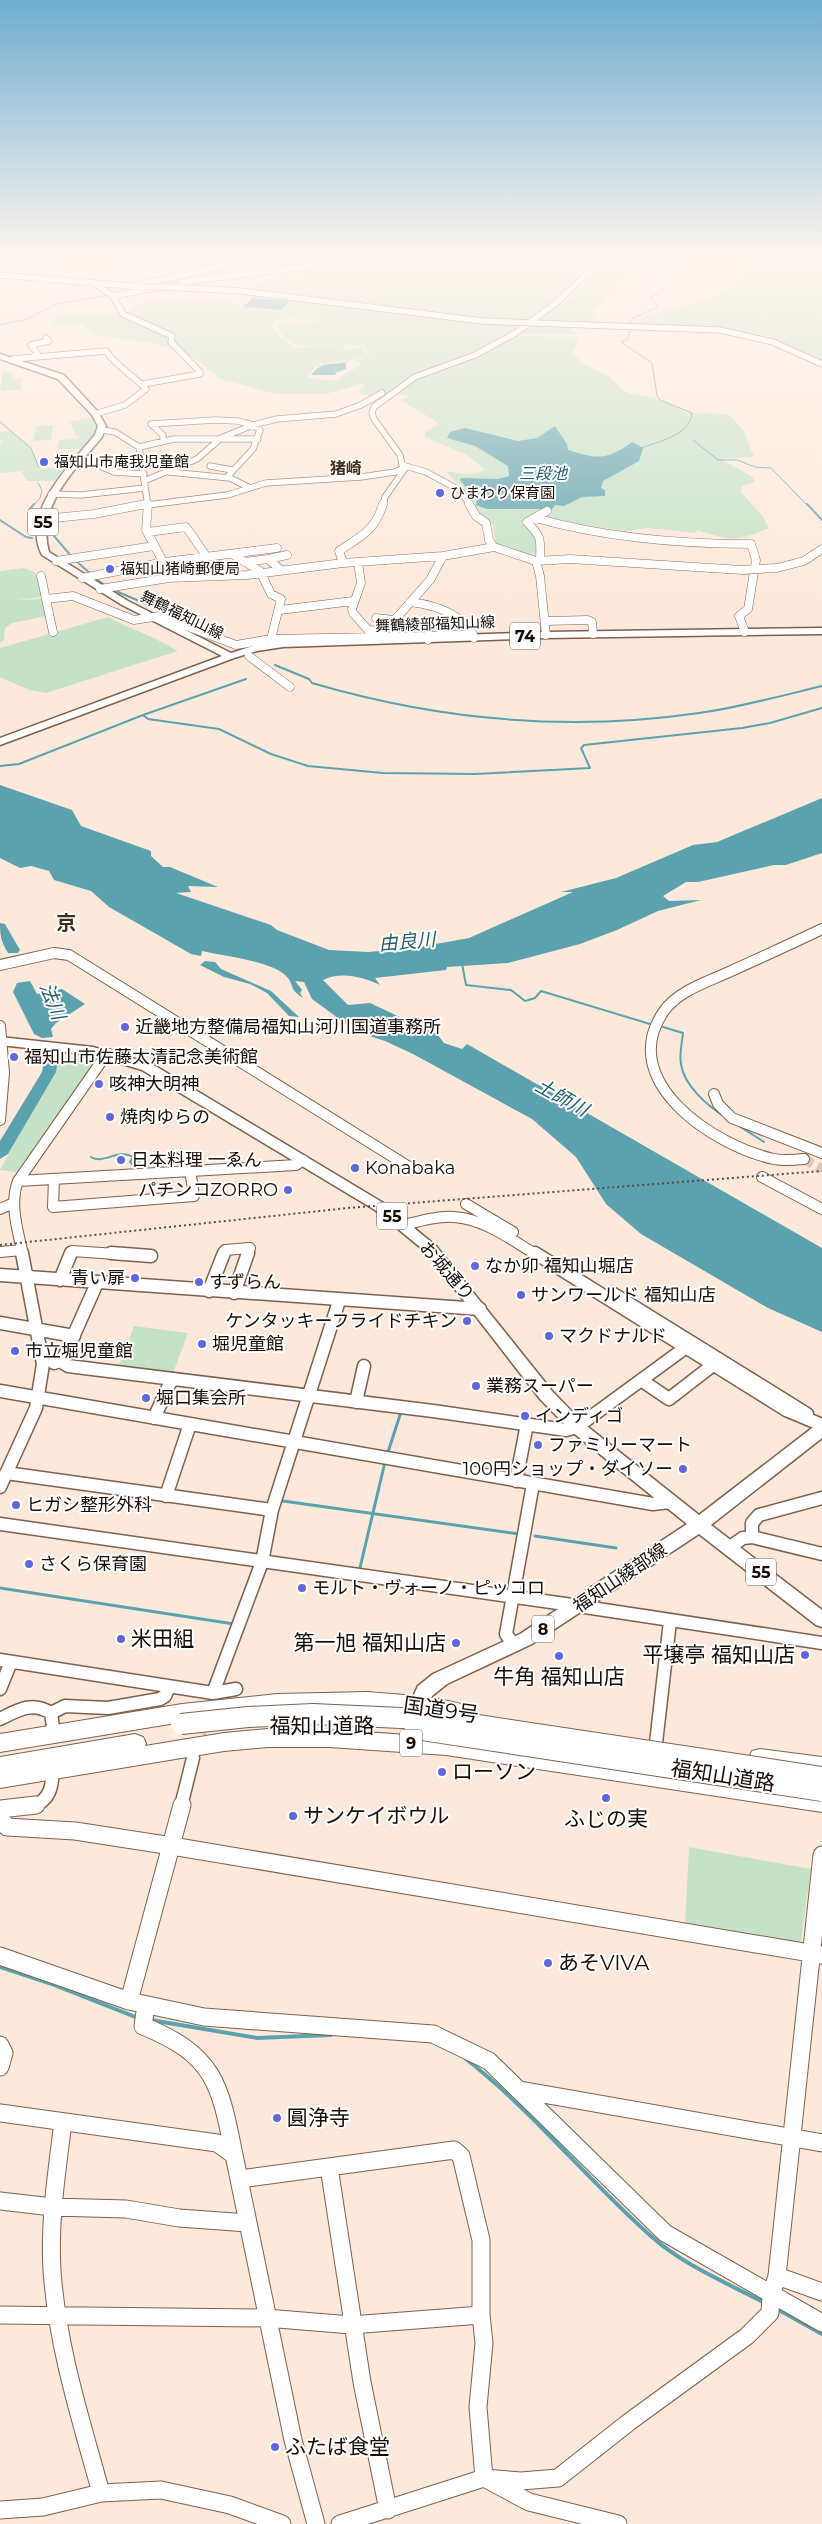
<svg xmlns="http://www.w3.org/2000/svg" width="822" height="2524" viewBox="0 0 822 2524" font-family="Montserrat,'Noto Sans JP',sans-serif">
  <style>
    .green { fill: #c5e2c9; fill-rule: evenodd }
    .water { fill: #5ba2ae }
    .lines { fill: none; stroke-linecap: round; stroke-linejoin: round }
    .stream-far3 { stroke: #5ba2ae; stroke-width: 1 }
    .stream-far2 { stroke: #5ba2ae; stroke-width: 2 }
    .stream-far1 { stroke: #5ba2ae; stroke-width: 3 }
    .stream { stroke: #5ba2ae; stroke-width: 4 }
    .river { fill: #5ba2ae; fill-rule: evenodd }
    .minor-tunnel-far1 { stroke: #dac8bc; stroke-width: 10; stroke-dasharray: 10 5; stroke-linecap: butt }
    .minor-tunnel { stroke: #dac8bc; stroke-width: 12; stroke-dasharray: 12 6; stroke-linecap: butt }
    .minor-far4-casing { stroke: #7c604d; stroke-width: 7 }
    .minor-far3-casing { stroke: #7c604d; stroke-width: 9 }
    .minor-far2-casing { stroke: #7c604d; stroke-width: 12 }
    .minor-far1-casing { stroke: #7c604d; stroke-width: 15 }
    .minor-casing { stroke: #7c604d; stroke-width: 19 }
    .major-casing { stroke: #7c604d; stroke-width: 3 }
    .highway-casing { stroke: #7c604d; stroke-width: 2 }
    .minor-far4 { stroke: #fff; stroke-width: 5.5 }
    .minor-far3 { stroke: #fff; stroke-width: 8 }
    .minor-far2 { stroke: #fff; stroke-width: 10 }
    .minor-far1 { stroke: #fff; stroke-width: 12 }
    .minor { stroke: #fff; stroke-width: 17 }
    .major { fill: #fff; fill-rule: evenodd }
    .highway { fill: #fff; fill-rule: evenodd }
    .rail { stroke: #584b42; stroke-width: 2; stroke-dasharray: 2 3; stroke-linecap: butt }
    .minor-bridge-casing { stroke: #7c604d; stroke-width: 7; stroke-linecap: butt }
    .highway-bridge-casing { stroke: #7c604d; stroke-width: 22; stroke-linecap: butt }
    .minor-bridge { stroke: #fff; stroke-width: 5.5 }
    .highway-bridge { stroke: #fff; stroke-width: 20 }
    .poi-dot { fill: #6165de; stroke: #fff; stroke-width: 2 }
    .labels { text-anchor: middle; stroke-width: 4; stroke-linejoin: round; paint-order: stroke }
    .far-poi-label { font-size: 15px; fill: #170c05; stroke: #fff; text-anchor: start }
    .far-street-label { font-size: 15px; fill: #170c05; stroke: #fff }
    .far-quarter-label { font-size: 16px; font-weight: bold; fill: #442c1a; stroke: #fff }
    .far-water-label { font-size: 16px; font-style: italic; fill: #235e68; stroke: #fff }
    .shield { fill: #fff; stroke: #5d5550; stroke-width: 1 }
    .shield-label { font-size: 16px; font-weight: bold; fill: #170c05 }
    .poi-label { font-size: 18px; fill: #170c05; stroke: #fff; text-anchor: start }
    .street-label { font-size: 18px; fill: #170c05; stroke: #fff }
    .water-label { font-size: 19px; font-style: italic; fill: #235e68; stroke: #fff }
    .quarter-label { font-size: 20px; font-weight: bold; fill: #442c1a; stroke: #fff }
    .near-poi-label { font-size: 21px; fill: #170c05; stroke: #fff; text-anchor: start }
    .near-street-label { font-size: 21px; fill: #170c05; stroke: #fff }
  </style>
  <rect width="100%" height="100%" fill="#fde9dc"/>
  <!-- green -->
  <path class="green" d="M0,255H58L48,264L0,272Z
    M130,255H263C224,266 175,278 134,270L130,262H106L115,257Z
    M541,255H612L559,301L566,302L616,255H648L592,313L597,322L576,325L571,331L582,334H521L517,336L578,337V343L572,352L582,363L610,377L624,391L634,395L653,397L688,413L728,414L743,430L754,457L720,459L753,477L755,482L742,486L741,492L763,517L769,528C736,542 731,541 697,530L696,533L648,528L625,531L552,520L524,523L535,535L537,545L535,557L496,545L493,525L476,510L469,497L446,471C458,472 476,478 485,469L465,454L425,437V433L439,423L400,400L411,396C391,391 374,401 358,392L365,385L361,384L326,394H277L220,379L190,355L157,344L94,335L81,323L53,325L55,315L129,312L135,306L155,301L239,303L237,307L280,312L289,301L252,298L245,288L288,275L334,272L342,263L422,259L492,260ZM285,318L329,321L277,324C287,355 313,343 337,345L294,348L277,334L271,323ZM343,345H365L369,356L355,361L362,365L344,374L337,381L307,378C315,358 335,364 353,360C358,359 363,357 368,355L363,346L344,351Z
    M760,255H822V361L769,336L726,327L638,324L645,315C687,306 740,297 760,255Z
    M3,371L13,373V379H22L21,390L0,391Z
    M94,417C102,430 92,439 84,449H57L59,440L78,439L70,422Z
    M53,425L51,440L33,441L36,427Z
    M10,431C20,439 41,454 37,469L0,473V444H3L0,440V432Z
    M71,466L60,481H27L21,471Z
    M24,568L36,573L42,597L17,600L43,599L47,616L12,623L5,628L4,640L0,643V571Z
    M108,617C131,629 155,637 178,651L46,693L29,690L0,677V648Z
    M59,1053L86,1056L93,1064L17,1172L0,1170L56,1068Z
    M134,1326L188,1333L172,1376L118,1368Z
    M689,1847L811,1869L801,1941L685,1926Z"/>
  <!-- water -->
  <path class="water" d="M252,298L290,301L281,310L243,307Z
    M346,362V369L335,373L336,375H311C324,360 327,366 346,362Z
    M555,426L567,444L568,450C597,459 606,461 632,442L643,448L639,461L603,481L601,488L605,490V496L582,497L564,506L555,505L552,509H487L476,505L477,500L460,480L461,478L498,479L509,476L508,466L475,446L447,438L450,432L465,428L518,441L537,438Z
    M0,785L72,810L81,826L151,851V856L163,867H170L218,887L188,886L191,892L176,893L271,925L277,930L329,950L369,952L419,947L469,938L573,892H561L616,878L693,845L717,842L822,798V853L786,865H774L698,882H686L663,896L669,901L701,900L658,911L617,930L580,944L508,963L447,967L446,970L375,978L380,985C363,977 341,971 323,980L348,1005L370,1003L438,1035L444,1043L462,1049L467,1044L822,1248V1332L768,1308L641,1234L606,1204L576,1157L532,1119L413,1054L385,1041L357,1032L312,999L304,982L295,981L302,990L300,993L303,998C288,988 295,986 287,977C274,961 223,956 202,951L201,956L191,954L109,907L91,891L54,880L49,871L31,866L20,868L0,858Z
    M205,961L215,962L221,969L271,991L299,1017L289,1016L267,993L250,984L224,977L200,965Z
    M30,981L37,994L62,989L85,1004L56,1023L51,1029L53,1037L42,1038L34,1034L13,992L17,983Z"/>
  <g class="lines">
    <!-- stream-far3 -->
    <path class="stream-far3" d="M316,255L318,264
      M313,264L374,255
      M165,284L181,281
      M0,325L27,319L57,304L108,295
      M0,422L31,448L39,468
      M693,440L718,460H737L755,467L771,468L808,506
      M642,448C661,440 689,436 692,413L660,400L657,396L652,363L621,342L627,340L631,329L629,323L633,318L658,307L650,297L663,292L654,281L661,273L675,270L671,265L680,260L681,255
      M33,506L40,498L42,490L38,483"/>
    <!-- stream-far2 -->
    <path class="stream-far2" d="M34,504L29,510L39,520
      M807,504L822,520
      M0,520L26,537L32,538
      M48,529L72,557
      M76,561L91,574
      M95,578L106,586
      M111,589L151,606
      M275,665L309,679L312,683C438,720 569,732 699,713C741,707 781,696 822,686
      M143,715L148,719L219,729L271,754L308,766L383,773L475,774L590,768L581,748L584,745L742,728L770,723L822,708
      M0,766L19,764L143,715L246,679
      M462,963L466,985L511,990L525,1001L535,998L541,991L650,1024
      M663,1027L683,1033C682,1043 679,1054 681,1064C684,1086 708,1106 725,1117
      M736,1124L764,1142
      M91,1157C102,1165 119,1148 133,1157L130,1162L132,1164L145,1159L147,1155"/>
    <!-- stream-far1 -->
    <path class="stream-far1" d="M388,1452L401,1412
      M283,1501L519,1534
      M535,1536L616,1548
      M359,1572L385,1462
      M0,1588L234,1624"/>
    <!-- stream -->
    <path class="stream" d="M0,1967L49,1983L138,2018
      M151,2020L257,2038L331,2035
      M466,2059C534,2112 587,2180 652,2237C682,2264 727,2283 763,2302
      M777,2309L822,2334"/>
    <!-- river -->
    <path class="river" d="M0,923L5,924L20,950L18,953H8C1,942 0,935 0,923Z
      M52,1049L59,1053L56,1072L8,1154L0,1159V1141L42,1072L45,1053Z"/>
    <!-- minor-tunnel-far1 -->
    <path class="minor-tunnel-far1" d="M804,1159L822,1169"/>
    <!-- minor-tunnel -->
    <path class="minor-tunnel" d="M195,1751L213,1693"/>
    <!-- minor-far4 casing -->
    <g class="minor-far4-casing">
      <path id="minor-far4" d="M0,275L142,287
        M182,282L312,266L314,265L313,255
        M94,283L113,296L123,314L172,336L171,342L200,372V374L143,384
        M134,286L271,255
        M166,287L241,291L482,321L720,330L773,342L822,364
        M113,296L166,286
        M34,356L37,353L31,345L49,341L46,338
        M13,359L106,351C117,367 133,375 146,389L125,405L95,414
        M102,430L115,432L139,447L148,506
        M163,440V435L151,424L215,420L238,421L253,425L277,419L336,414L361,405L382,393
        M139,447L174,439H258
        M78,461L90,462L114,472L144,474
        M210,466L232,470
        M169,472L230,478
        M144,481L197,459L221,438L253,425L260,430L253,449L229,475L230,478L250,488
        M51,494L81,495L145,488
        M139,506L227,495L266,483L361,477L395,472L406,467
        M383,506L385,497L406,467
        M470,506L461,491L426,472L402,465L400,455L374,419L372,413L374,407L415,377L475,355L514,334L556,303L591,270L612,255"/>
    </g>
    <!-- minor-far3 casing -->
    <g class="minor-far3-casing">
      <path id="minor-far3" d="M148,504L146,530L166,567
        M469,504L476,516L486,523L489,540L494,547L536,561L540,576L546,635
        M535,518C603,537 680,544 751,544L756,560L748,609L739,616L745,632
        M44,519L94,514L146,504
        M148,532L186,527L207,557
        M232,554L260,571L271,594L281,599L271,639
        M268,559L287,555
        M56,561L154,546
        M536,561L570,559L742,570L777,568L804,561L822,549
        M536,561L540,559C541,539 541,536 527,522L547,511
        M245,562L268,559L281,570
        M358,562L361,583L352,609L353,613L368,630L382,631
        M343,563L339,551C361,536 375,531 383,504
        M41,576L53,632
        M82,578L165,562L277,548
        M100,589L169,578L247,575L343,563L443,556
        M46,599L73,596L134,620L160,616L236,645L271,639L426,636L428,640
        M410,602C435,605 463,613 474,638
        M280,610L353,601
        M376,618L394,620
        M545,621L588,620L592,622L593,634
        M426,636L473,634
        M394,637L393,622L430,580L443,556L494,547
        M249,656L290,687"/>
    </g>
    <!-- minor-far2 casing -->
    <g class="minor-far2-casing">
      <path id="minor-far2" d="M0,965L54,953L69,955L414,1170
        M0,1026L4,1073L0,1120
        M714,1094L718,1104L732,1118L822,1153
        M804,1159C794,1160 783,1161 774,1159C714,1146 615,1081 664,1011C678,991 707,982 729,972C760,958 791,944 822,929
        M762,1177L822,1209
        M54,1180L53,1207L194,1196L190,1170
        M18,1181L296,1165L303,1160
        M466,1204L513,1232
        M0,1209L14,1203
        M404,1225C420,1221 437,1216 454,1217C485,1219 511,1240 537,1255
        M0,1252L22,1250
        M23,1255C18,1231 9,1204 18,1181L101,1062L109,1054
        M70,1255L72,1251L131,1255
        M223,1255L225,1250L250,1248L248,1255"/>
    </g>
    <!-- minor-far1 casing -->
    <g class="minor-far1-casing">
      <path id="minor-far1" d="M111,1253L151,1256
        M535,1253L786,1410L822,1425
        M0,1275L480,1309
        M60,1280L71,1253
        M209,1291L224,1253
        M234,1293L248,1253
        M612,1293L807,1414
        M0,1323L74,1336
        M60,1361L68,1366L433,1411L566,1430L577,1427L685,1348
        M54,1363L60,1361L65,1355L97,1283
        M641,1380L669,1399L713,1365
        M0,1391L653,1504L670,1502
        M356,1402L364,1366
        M154,1418L172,1379
        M6,1473L272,1510
        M516,1481L527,1424
        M0,1487L36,1408L43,1364L22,1253
        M166,1496L190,1424
        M0,1524L565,1604L822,1643
        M752,1537V1523L759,1515L822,1498
        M730,1547L743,1538L752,1537L822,1554
        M514,1645L506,1634L533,1484
        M0,1660L213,1693L236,1689
        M0,1689L11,1662
        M213,1693L262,1562L272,1510L339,1301
        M51,1713L65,1706L108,1708L160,1699L165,1696L169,1687
        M0,1719C18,1710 32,1701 51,1713L54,1734
        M656,1743L670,1621
        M32,1806C50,1801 52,1787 53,1770
        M181,1806L193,1758"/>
    </g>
    <!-- minor casing -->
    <g class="minor-casing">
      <path id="minor" d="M0,1809L36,1805
        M0,1818L7,1827L75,1831L172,1846L822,1955
        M0,1956L129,2001L204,2017L433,2034L489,2061L665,2233L822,2323
        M129,2001L182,1805
        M146,2005L143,2026C215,2055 220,2084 234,2155
        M0,2045L4,2053L0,2067
        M520,2090L822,2143
        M0,2113L217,2143L234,2155L293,2440L316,2524
        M63,2122C57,2171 49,2221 52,2270C57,2346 81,2420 101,2493
        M329,2167L362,2382L388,2510
        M240,2179L454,2150L461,2156L481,2240V2315L484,2343L478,2407L484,2478
        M0,2201L52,2207L126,2209L179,2218L248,2223
        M777,2276L822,2292
        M0,2315L266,2318L351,2325L481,2315
        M488,2480L529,2502L618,2524
        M0,2510L43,2507L101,2493L161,2490L230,2505L282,2524
        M340,2524L484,2478L521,2481L558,2478L629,2422L747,2336L770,2313L771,2296L777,2276L822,1855"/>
    </g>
    <!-- major casing -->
    <g class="major-casing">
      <path id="major" d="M0,354L64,375L98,412L106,426L102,437C75,470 36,505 49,552L128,601L231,653L256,645L283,641L546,632L822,628V634L546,638L283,647L257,651L234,658L0,745V738L222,656L122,605L42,555C20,513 70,465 95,435L98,426L92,415L58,379L0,359Z
        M0,1037L93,1047L152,1064L385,1204L436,1246L552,1391L583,1423L699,1515L816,1425L822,1423V1438L711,1525L822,1610V1627L816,1625L699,1534L532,1644L447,1684L432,1696L421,1719L414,1722L407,1719L405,1714L418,1686L433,1674L520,1634L687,1524L571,1431L540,1399L426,1252L375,1210L142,1070L93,1055L0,1045Z"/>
    </g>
    <!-- highway casing -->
    <g class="highway-casing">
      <path id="highway" d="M367,1692C401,1695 438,1696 471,1707L474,1713L471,1719L463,1722L417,1714L367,1710L277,1712L182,1722L0,1752V1734L182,1704L277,1694Z
        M268,1729C454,1729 638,1765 822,1792V1812L446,1755L329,1747H268L224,1751L0,1788V1757L135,1734L143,1737L146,1743L145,1746L224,1733Z
        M760,1749L822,1757V1775L752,1765L749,1758L752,1751Z"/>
    </g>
    <!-- minor-far4 -->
    <use href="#minor-far4" class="minor-far4"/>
    <!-- minor-far3 -->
    <use href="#minor-far3" class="minor-far3"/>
    <!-- minor-far2 -->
    <use href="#minor-far2" class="minor-far2"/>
    <!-- minor-far1 -->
    <use href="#minor-far1" class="minor-far1"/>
    <!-- minor -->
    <use href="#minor" class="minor"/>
    <!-- major -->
    <use href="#major" class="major"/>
    <!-- highway -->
    <use href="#highway" class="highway"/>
    <!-- rail -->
    <path class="rail" d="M0,1245L348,1208L822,1171"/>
    <!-- minor-bridge casing -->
    <g class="minor-bridge-casing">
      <path id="minor-bridge" d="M142,287H166"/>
    </g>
    <!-- highway-bridge casing -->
    <g class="highway-bridge-casing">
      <path id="highway-bridge" d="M181,1724L248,1717L313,1714L445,1720L822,1777
        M415,1729L822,1791"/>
    </g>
    <!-- minor-bridge -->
    <use href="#minor-bridge" class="minor-bridge"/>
    <!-- highway-bridge -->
    <use href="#highway-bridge" class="highway-bridge"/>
  </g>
  <!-- sky -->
  <linearGradient id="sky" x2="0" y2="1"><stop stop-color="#6fadd1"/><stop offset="0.42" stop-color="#fef5ef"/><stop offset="1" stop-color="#fef5ef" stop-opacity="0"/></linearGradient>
  <rect width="822" height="608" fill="url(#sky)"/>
  <!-- markers -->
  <g class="poi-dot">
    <circle cx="44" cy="462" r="5"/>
    <circle cx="440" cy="493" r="5"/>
    <circle cx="110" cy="569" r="5"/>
    <circle cx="125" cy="1027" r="5"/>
    <circle cx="14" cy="1057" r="5"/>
    <circle cx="99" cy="1084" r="5"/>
    <circle cx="110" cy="1117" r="5"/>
    <circle cx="121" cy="1160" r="5"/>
    <circle cx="355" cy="1168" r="5"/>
    <circle cx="288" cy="1190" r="5"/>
    <circle cx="475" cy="1266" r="5"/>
    <circle cx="135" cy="1278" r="5"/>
    <circle cx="199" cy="1282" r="5"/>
    <circle cx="521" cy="1295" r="5"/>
    <circle cx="467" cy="1321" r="5"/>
    <circle cx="549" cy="1336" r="5"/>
    <circle cx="202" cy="1344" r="5"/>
    <circle cx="15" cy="1351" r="5"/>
    <circle cx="476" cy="1386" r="5"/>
    <circle cx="146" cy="1398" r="5"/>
    <circle cx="525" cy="1416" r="5"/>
    <circle cx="538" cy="1445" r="5"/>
    <circle cx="683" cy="1469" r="5"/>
    <circle cx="16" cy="1505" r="5"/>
    <circle cx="29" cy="1564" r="5"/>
    <circle cx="302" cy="1588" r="5"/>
    <circle cx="121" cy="1639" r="5"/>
    <circle cx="456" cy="1643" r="5"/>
    <circle cx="805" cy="1655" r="5"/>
    <circle cx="559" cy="1656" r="5"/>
    <circle cx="442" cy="1772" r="5"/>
    <circle cx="606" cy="1798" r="5"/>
    <circle cx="293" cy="1816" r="5"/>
    <circle cx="548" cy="1963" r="5"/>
    <circle cx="277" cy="2118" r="5"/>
    <circle cx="275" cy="2447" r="5"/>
  </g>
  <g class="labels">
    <!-- far-poi labels -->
    <g class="far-poi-label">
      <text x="54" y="467">福知山市庵我児童館</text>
      <text x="450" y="498">ひまわり保育園</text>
      <text x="120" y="574">福知山猪崎郵便局</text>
    </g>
    <!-- far-street labels -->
    <g class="far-street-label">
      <text transform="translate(182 615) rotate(26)" y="5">舞鶴福知山線</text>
      <text transform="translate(435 624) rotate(-2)" y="5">舞鶴綾部福知山線</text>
    </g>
    <!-- far-quarter labels -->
    <g class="far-quarter-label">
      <text x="346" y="474">猪崎</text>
    </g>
    <!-- far-water labels -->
    <g class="far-water-label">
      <text x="543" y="479">三段池</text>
    </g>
    <!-- shield labels -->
    <g class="shield">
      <rect x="28" y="508.5" width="30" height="27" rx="4"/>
      <rect x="510" y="622.5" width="30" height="27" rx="4"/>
      <rect x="377" y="1202.5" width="30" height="27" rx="4"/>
      <rect x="746" y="1558.5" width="30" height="27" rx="4"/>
      <rect x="532" y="1615.5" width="22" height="27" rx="4"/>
      <rect x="400" y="1729.5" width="22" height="27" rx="4"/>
    </g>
    <g class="shield-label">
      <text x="43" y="528">55</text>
      <text x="525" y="642">74</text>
      <text x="392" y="1222">55</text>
      <text x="761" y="1578">55</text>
      <text x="543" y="1635">8</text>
      <text x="411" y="1749">9</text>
    </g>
    <!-- poi labels -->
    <g class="poi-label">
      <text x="135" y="1033">近畿地方整備局福知山河川国道事務所</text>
      <text x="24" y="1063">福知山市佐藤太清記念美術館</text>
      <text x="109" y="1090">咳神大明神</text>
      <text x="120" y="1123">焼肉ゆらの</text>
      <text x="131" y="1166">日本料理 一ゑん</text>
      <text x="365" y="1174">Konabaka</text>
      <text x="278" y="1196" text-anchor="end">パチンコZORRO</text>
      <text x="485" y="1272">なか卯 福知山堀店</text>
      <text x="125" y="1284" text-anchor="end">青い扉</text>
      <text x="209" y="1288">すずらん</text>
      <text x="531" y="1301">サンワールド 福知山店</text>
      <text x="457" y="1327" text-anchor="end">ケンタッキーフライドチキン</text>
      <text x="559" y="1342">マクドナルド</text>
      <text x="212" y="1350">堀児童館</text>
      <text x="25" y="1357">市立堀児童館</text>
      <text x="486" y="1392">業務スーパー</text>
      <text x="156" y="1404">堀口集会所</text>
      <text x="535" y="1422">インディゴ</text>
      <text x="548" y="1451">ファミリーマート</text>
      <text x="673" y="1475" text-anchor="end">100円ショップ・ダイソー</text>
      <text x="26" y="1511">ヒガシ整形外科</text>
      <text x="39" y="1570">さくら保育園</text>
      <text x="312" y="1594">モルト・ヴォーノ・ピッコロ</text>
    </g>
    <!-- street labels -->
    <g class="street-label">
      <text transform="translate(447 1271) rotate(49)" y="6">お城通り</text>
      <text transform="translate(620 1578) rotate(-34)" y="6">福知山綾部線</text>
    </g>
    <!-- water labels -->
    <g class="water-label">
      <text transform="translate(407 941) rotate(-5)" y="7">由良川</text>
      <text transform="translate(53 1001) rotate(68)" y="7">法川</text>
      <text transform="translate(562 1097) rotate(29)" y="7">土師川</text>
    </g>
    <!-- quarter labels -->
    <g class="quarter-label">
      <text x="66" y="930">京</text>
    </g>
    <!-- near-poi labels -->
    <g class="near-poi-label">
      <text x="131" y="1646">米田組</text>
      <text x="446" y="1650" text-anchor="end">第一旭 福知山店</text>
      <text x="795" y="1662" text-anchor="end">平壌亭 福知山店</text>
      <text x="559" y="1684" text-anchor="middle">牛角 福知山店</text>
      <text x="452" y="1779">ローソン</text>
      <text x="303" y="1823">サンケイボウル</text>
      <text x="606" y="1826" text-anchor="middle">ふじの実</text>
      <text x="558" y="1970">あそVIVA</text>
      <text x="287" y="2125">圓浄寺</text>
      <text x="285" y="2454">ふたば食堂</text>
    </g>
    <!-- near-street labels -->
    <g class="near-street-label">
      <text transform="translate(441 1710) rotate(8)" y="7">国道9号</text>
      <text x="322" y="1733">福知山道路</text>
      <text transform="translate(723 1776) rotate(9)" y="7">福知山道路</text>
    </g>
  </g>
</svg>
